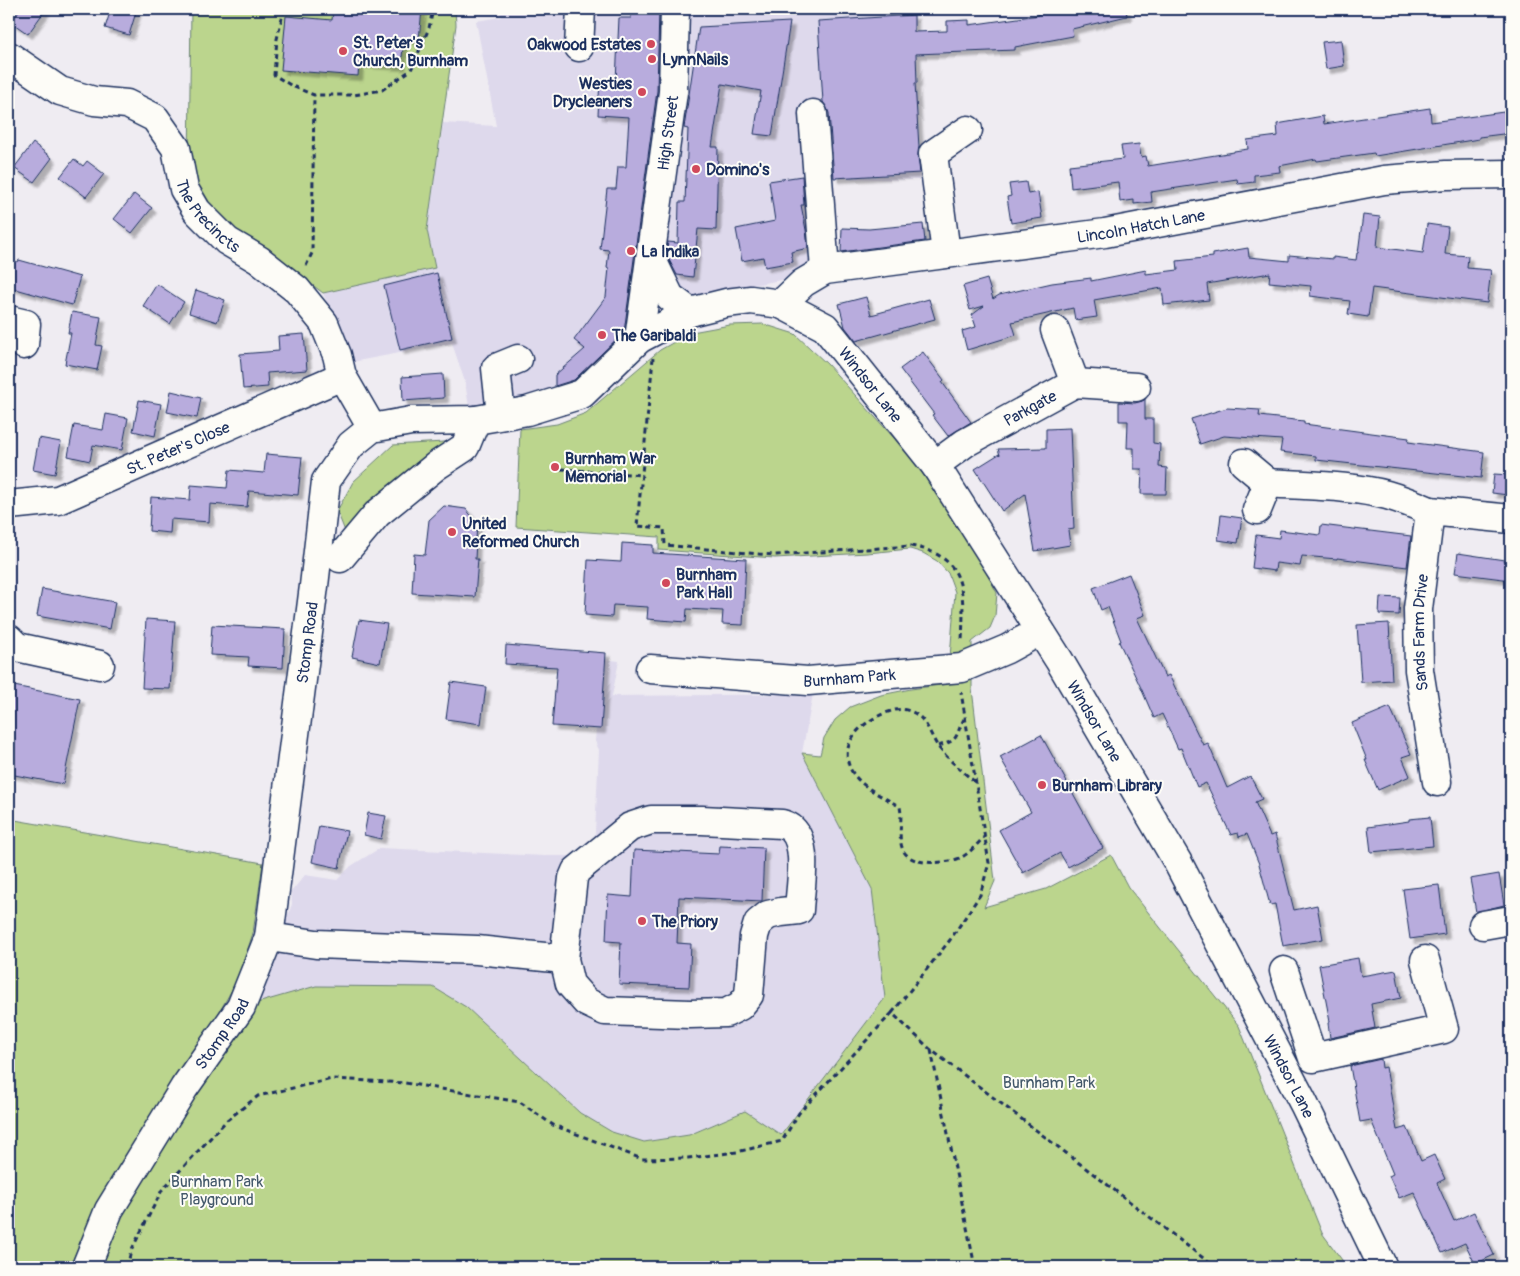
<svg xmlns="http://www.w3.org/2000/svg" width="1520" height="1276" viewBox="0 0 1520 1276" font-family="Pangolin,sans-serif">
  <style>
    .built { fill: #ded9ec }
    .green { fill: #bbd58d; stroke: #6b8276 }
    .building { fill: #b8acdd; stroke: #1b2f5e; filter: url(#shadow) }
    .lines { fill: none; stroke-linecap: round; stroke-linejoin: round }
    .minor-casing { stroke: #1b2f5e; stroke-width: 31 }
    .path { stroke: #1b2f5e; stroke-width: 3; stroke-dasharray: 5 4; stroke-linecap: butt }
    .minor { stroke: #fdfcf7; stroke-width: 28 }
    .poi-dot { fill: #d1495b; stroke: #fdfcf7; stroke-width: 2 }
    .labels { text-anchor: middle; stroke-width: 4; stroke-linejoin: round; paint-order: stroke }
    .poi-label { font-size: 16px; font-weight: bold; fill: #1b2f5e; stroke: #fdfcf7; text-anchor: start }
    .street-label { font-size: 16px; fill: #1b2f5e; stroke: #fdfcf7 }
    .park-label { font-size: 16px; fill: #43586a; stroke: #fdfcf7 }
  </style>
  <defs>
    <filter id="shadow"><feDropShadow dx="4.5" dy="4.5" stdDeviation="1" flood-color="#0004"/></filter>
  </defs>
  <rect width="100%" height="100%" fill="#efecf2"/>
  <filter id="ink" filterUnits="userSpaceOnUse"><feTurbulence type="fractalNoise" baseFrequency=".02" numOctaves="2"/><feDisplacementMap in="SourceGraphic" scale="10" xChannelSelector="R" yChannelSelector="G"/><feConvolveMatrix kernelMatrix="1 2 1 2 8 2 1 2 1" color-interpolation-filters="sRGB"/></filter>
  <g filter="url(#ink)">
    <!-- built -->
    <path class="built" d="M501,9H552V12L569,15L577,9H915L919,180L828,178L837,264L798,277L697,295L625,329L571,389L470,413L465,382L452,343L352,362L323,293L435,267L427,230L443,123L496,126L476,21L501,17Z
      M602,659L619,661L612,696L813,694L802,753L872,889L885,998L780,1135L745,1111L689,1135L644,1142L612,1132L580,1113L466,1007L433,987L257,1003L292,904L291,892L305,875L337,880L351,866L380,848L545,856H589L594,853L599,750L595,741Z"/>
    <!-- green -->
    <path class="green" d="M191,9H455L456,25L427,230L435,268L323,293L256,242L230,228L207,209L189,165Z
      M763,324L795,334L827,364L913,459L985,570L997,593L995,616L990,628L972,642V689L995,881L984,907L1046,889L1111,855L1128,887L1239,1026L1322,1233L1342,1260L1345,1267H103L111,1235L138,1183L198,1090L257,1003L316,986L433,987L466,1007L580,1113L612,1132L644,1142L689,1135L745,1111L781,1135L885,998L872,889L802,753L820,755L824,738L835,720L850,707L881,695L911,689L948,684L955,592L948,573L937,561L923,553L910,549L867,553L775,558L659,550V537L516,527L520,429L557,424L586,413L660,350L692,332L730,325Z
      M461,441L352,549L337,511L353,482L393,445Z
      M9,819L263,863L253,933L238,979L216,1018L157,1106L97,1202L70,1267H9Z"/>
    <!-- building -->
    <path class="building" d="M20,9H46L28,34L11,22Z
      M111,9H137L129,35L105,28Z
      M333,9H422L419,40L404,39L401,66L359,63L358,76L281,70L286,16L332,20Z
      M631,9H659L657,91L624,332L574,380L555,386V375L585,349L574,340L606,297L609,268H607L609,250L600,249L607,189H616L618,167H626L629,117L598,115L600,80L616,81L619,18H631Z
      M1038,9H1126L1127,16L1072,29L1073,36L1015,47V50L916,54L917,83H915L919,147L918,156L920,173L834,178L829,113L826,106L823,102L818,21L914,15V32L947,31V21L969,20V25L1039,15Z
      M790,22L772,136L754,134L761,91L722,84L712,147H718L716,230L698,229L693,277L677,275L666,254L668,242L678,243L679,202H685L688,129L684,128L699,27Z
      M1341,40L1344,66L1326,69L1322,42Z
      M1430,108L1431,122L1511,111V133L1479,137V139L1375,156L1374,153L1317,161L1316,159L1279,166L1280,172L1254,175V182L1238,184L1237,179L1151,192L1152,202L1134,204V200L1120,202L1118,182L1071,188L1069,165L1123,159L1121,146L1139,144L1141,157L1146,156L1148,166L1234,152V151L1248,149L1247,140L1278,136L1277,124L1323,116L1324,124Z
      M33,143L52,158L34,182L14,168Z
      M74,159L83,166L87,161L104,174L86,197L60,177Z
      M802,176L804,205H801L806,230L808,248L791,252L793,262L765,267L763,257L742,261L736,229L775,221L769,181Z
      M1026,182L1028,194L1038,192L1042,218L1011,223L1007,197L1011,196L1009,184Z
      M134,194L152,208L132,233L114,219Z
      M1363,215L1380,217L1377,247L1423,253L1427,224L1448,227L1445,254L1468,256L1467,268L1491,270L1487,303L1372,288L1368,317L1348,314L1350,301L1310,296L1311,286L1269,282L1270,273L1207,284L1209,300L1164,305L1162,288L1094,300L1097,317L1075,320L1073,308L1012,322L1016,335L967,350L962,331L976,327L972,315L984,306L970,310L963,286L987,279L993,299L999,295L1052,283L1091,278V281L1146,270V274L1178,270L1177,261L1213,257V254L1248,248L1249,257L1289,261V255L1333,259V257L1356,260L1357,253H1358Z
      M923,224L925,241L841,252L842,228L869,229Z
      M9,260L18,262L19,260L80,277L72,305L9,287Z
      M437,273L452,338L400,350L384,286Z
      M157,284L184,302L170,324L143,306Z
      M196,290L225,300L217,322L189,313Z
      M866,297L871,315L929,299L935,319L856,341L845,327L839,304Z
      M72,312L101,317L96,345L102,346L97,370L65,364L71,333H68Z
      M304,334L307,370L267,373L268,387L243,389L240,354L279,351L278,336Z
      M923,352L944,380L942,382L971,422L948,436L932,415L934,414L900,369Z
      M443,374L444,398L403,401L402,377Z
      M171,391L201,398L197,418L167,412Z
      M1145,399V419H1153V443L1160,444L1159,467L1167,468L1166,494H1141L1142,469H1134V448H1127L1128,421H1119V402L1135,403L1142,401Z
      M139,400L161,404L155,436L133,431Z
      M1227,408L1260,410L1259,416L1304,421V424L1409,438L1408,442L1484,452L1481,478L1316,460V456L1280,452L1282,440L1224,436L1200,444L1191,419Z
      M106,414L128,418L122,450L93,445L90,461L68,456L74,425L103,430Z
      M1070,428L1074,529L1068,530L1070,545L1035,551L1025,494L1002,511L975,469L999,454L1000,455L998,449L1046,448V429Z
      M39,438L61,442L55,474L33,470Z
      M266,454L302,457L298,495L249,491L247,507L210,504L209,522L171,519L170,533L149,531L151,497L190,500L191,485L227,488L229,470L264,473Z
      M1494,474L1510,475L1508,495L1492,493Z
      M444,506L466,509L477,523L475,559H478L475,597L412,593L414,554L425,555L429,520Z
      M1221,515L1242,518L1238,543L1218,540Z
      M1321,525L1411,536L1407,567L1337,558V559L1302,556L1300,566L1276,563L1275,571L1252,568L1256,535L1279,538L1280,530L1320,535Z
      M622,543L653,545V553L746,559L743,625L722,624L723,611L687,609L686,622L647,619L648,607L613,605L612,617L585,615L588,560L621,562Z
      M1458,553L1511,561V580L1455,573Z
      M1129,574L1145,615L1137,618L1165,677L1169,675L1203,745L1208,743L1227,788L1250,776L1262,799L1255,802L1270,836L1275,834L1294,910L1317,905L1323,939L1283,946L1275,904L1270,905L1259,864L1247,834L1239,837L1238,833L1231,835L1206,783L1197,787L1181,748L1178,749L1162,714L1154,718L1141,688L1119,642L1121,641L1108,607L1101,610L1093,588Z
      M42,589L115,602L110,629L37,616Z
      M1380,597L1400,598L1399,615L1379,614Z
      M146,619L175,621L170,689L142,688Z
      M359,620L387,624L380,663L352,657Z
      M1389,623L1392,680L1361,682L1357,625Z
      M212,625L285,629L283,668L248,666L249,657L210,655Z
      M506,645L606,653L601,729L552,726L557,667L505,664Z
      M451,682L486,687L481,724L446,719Z
      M9,685L80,699L63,784L9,774Z
      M1390,707L1411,754L1402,757L1410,776L1378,790L1365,760H1367L1352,723Z
      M1041,735L1103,848L1068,867L1060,853L1023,873L999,830L1031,812L1000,757Z
      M368,813L386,816L381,839L364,835Z
      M1430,817L1433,846L1371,852L1368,827L1409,821V819Z
      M319,826L347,831L339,868L312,862Z
      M720,846L764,848L762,901L679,897L677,943L691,944L689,987L619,984L621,942L606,941L608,895L632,897L634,850L719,854Z
      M1499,874L1504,905L1476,912L1470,879Z
      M1439,885L1445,934L1410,939L1403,889Z
      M1358,958L1361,976L1396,970L1401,998L1371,1004L1375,1028L1330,1038L1328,1023L1330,1022L1319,965Z
      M1381,1059L1382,1068L1386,1067L1397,1130L1407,1127L1421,1161L1434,1155L1445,1179L1437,1183L1454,1221L1474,1212L1494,1255L1475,1264L1465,1243L1442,1253L1414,1192L1399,1198L1389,1176L1393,1174L1371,1120L1360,1122L1350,1066Z"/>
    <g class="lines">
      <!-- minor casing -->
      <g class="minor-casing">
        <g id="minor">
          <path d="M579,47L581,9"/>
          <path id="s1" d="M9,56L60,91L94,101L127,104L155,118L176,148L184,189L197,211L227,241L259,260L297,290L324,323L337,355L342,376L372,428"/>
          <path d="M813,114L825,270"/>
          <path d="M946,253L933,154L968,130"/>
          <path d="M651,258L670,297L690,312"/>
          <path id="s2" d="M781,304L803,283L825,270L1105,233L1384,180L1446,175L1511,174"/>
          <path d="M9,320L26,324L24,345"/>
          <path d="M1055,330L1075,383"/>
          <path id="s3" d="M639,339L673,92L675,9"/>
          <path d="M501,415L496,368L518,359"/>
          <path d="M1244,463L1268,483L1257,510"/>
          <path id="s4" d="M935,465L965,443L1075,383L1136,387"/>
          <path d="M1268,483C1307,486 1349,485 1387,495C1401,499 1416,505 1430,511"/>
          <path id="s5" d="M9,505L58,500L342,376"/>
          <path d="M340,558L377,514L436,466L465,447L476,420"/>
          <path d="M9,639L17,647L100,665"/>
          <path id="s6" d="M650,669L808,681L962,668L1007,649L1040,631"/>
          <path id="s7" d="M1437,782L1419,670L1418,609L1430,511L1511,519"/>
          <path d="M1483,925L1511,920"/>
          <path d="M269,937L316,944L477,950L564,959L570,984L586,1002L605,1011L690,1014L726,1013L740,1006L749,995L754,936L758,923L768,915L781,912L799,910C800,888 809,845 792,829C789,826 785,825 782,824L702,820H651L630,827L576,871L573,878L564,959"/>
          <path d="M1284,971L1313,1058L1444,1029L1425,960"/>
          <path id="s8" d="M86,1267L109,1210L184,1088L241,1007L269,937L314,586L326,481L351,445L372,428L411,421L476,420L527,411L582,394L639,339L690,312L726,303L751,300L781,304L825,327L935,465L1059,660L1177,861L1304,1104L1383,1267"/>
        </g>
      </g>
      <!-- path -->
      <path class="path" d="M284,9L277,39L274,75L292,86L314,95H354L382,90L411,70L429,28L433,9
        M306,266L312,253L314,95
        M653,358L637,526L664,528L665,545L759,554L775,555L911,546C968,556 964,594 962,641
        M561,469L642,475
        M938,746C960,740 954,738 964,719
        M975,782C962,771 950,761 939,748C930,736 927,718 912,712C902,707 893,710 883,714C861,723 838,744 851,770C861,788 883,796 900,807C903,820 897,837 903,850C911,867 948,864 962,857C971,852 978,843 985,836
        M892,1013L950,940L980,895L989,863L961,692
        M931,1050L975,1267
        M127,1267L131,1251L162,1190L227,1120L258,1096L332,1079L405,1083L520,1102L553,1125L642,1159L688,1158L737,1152L782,1141L799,1113L892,1013L930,1049L1215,1267"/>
      <!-- minor -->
      <use href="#minor" class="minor"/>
    </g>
  </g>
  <!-- markers -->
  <g class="poi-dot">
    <circle cx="651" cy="44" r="5"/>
    <circle cx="343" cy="51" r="5"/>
    <circle cx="652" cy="59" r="5"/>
    <circle cx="642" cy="92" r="5"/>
    <circle cx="696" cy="169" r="5"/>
    <circle cx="631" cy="251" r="5"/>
    <circle cx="602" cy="335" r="5"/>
    <circle cx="555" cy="467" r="5"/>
    <circle cx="452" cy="532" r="5"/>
    <circle cx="666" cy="583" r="5"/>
    <circle cx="1042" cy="785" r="5"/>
    <circle cx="642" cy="921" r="5"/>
  </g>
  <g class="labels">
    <!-- poi labels -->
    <g class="poi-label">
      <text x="353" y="48">St. Peter's<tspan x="353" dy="18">Church, Burnham</tspan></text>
      <text x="641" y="50" text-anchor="end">Oakwood Estates</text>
      <text x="662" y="65">LynnNails</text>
      <text x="632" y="89" text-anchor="end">Westies<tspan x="632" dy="18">Drycleaners</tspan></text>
      <text x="706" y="175">Domino's</text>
      <text x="641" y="257">La Indika</text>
      <text x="612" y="341">The Garibaldi</text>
      <text x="565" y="464">Burnham War<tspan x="565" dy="18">Memorial</tspan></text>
      <text x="462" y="529">United<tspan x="462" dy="18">Reformed Church</tspan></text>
      <text x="676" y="580">Burnham<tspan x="676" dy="18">Park Hall</tspan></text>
      <text x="1052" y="791">Burnham Library</text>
      <text x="652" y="927">The Priory</text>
    </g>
    <!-- street labels -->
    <g class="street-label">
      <text dy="6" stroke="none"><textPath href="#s3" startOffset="208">High Street</textPath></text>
      <text dy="6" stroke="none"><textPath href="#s1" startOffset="276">The Precincts</textPath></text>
      <text dy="6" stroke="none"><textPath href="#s2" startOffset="375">Lincoln Hatch Lane</textPath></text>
      <text dy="6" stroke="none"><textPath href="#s8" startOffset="1476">Windsor Lane</textPath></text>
      <text dy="6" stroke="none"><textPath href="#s4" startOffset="111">Parkgate</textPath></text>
      <text dy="6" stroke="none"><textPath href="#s5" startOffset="180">St. Peter's Close</textPath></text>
      <text dy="6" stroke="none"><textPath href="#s7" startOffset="151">Sands Farm Drive</textPath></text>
      <text dy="6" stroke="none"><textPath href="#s8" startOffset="676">Stomp Road</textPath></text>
      <text dy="6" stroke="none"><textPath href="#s6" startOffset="200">Burnham Park</textPath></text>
      <text dy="6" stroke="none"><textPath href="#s8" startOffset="1881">Windsor Lane</textPath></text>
      <text dy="6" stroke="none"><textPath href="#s8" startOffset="271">Stomp Road</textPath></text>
      <text dy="6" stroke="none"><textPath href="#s8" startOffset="2286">Windsor Lane</textPath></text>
    </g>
    <!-- park labels -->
    <g class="park-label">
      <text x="1049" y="1088">Burnham Park</text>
      <text x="217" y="1187">Burnham Park<tspan x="217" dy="18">Playground</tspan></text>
    </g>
  </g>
  <!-- margin -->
  <rect width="1520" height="1276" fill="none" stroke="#fdfcf7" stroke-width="30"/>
  <rect x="15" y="15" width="1490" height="1246" fill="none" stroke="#1b2f5e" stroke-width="2" filter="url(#ink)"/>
</svg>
